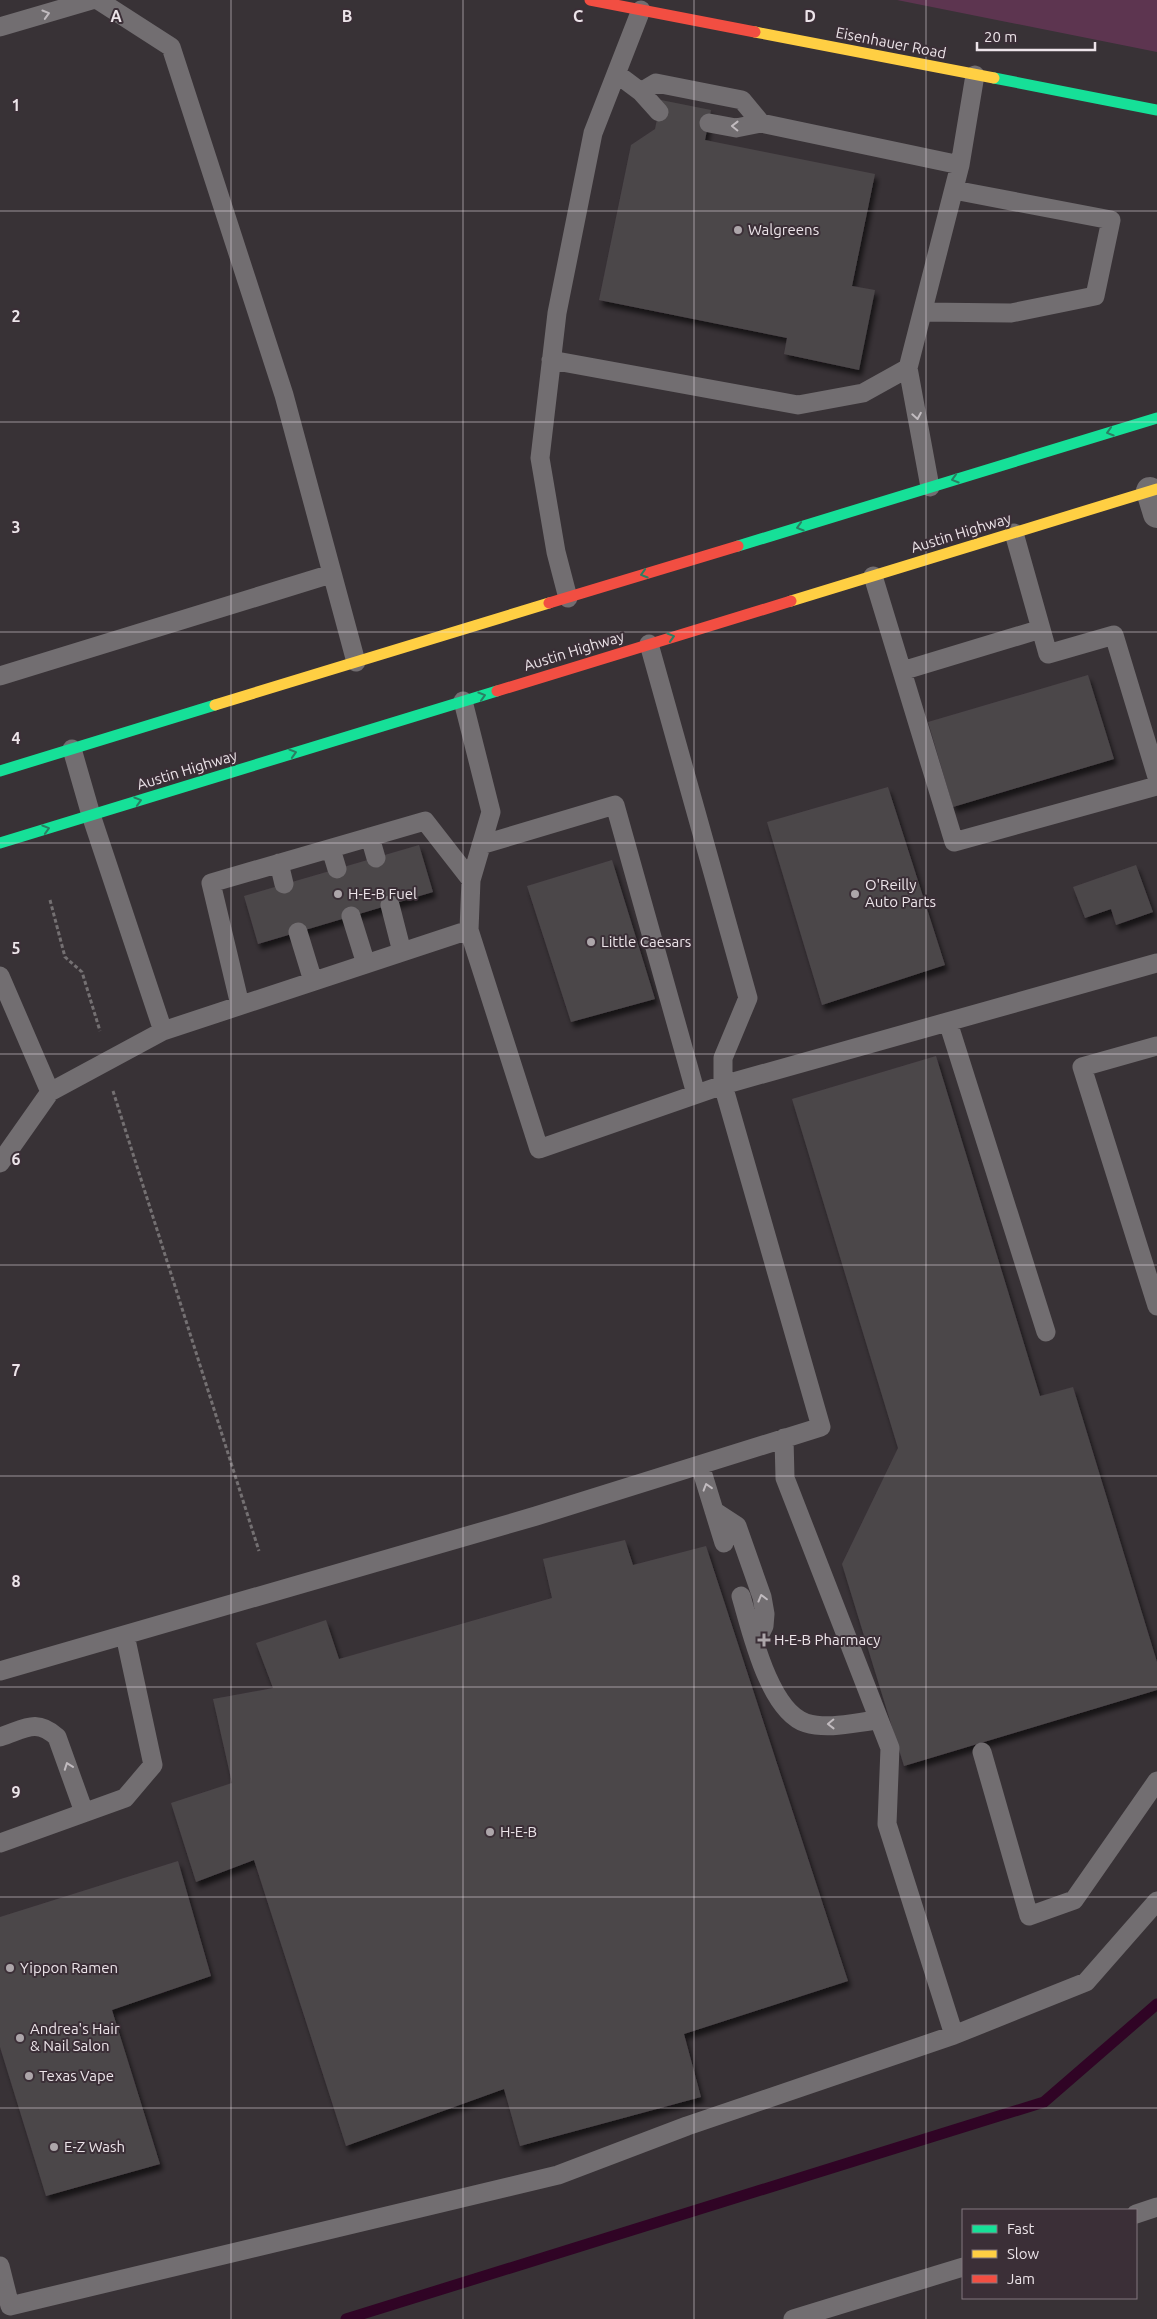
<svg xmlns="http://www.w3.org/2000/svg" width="1157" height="2319" viewBox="0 0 1157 2319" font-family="Ubuntu,sans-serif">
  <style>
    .green { fill: #5d3550 }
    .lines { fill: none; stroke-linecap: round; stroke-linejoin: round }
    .stream { stroke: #300425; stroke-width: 11 }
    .building { fill: #4c464a; filter: url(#shadow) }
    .path { stroke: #747072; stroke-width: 3; stroke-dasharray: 4 2.5; stroke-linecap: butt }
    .lane { stroke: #726e71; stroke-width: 19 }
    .street { stroke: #726e71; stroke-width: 28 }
    .fast { stroke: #16e098; stroke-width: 11 }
    .slow { stroke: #ffcf43; stroke-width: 11 }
    .jam { stroke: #f24e42; stroke-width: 11 }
    .oneway { stroke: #c1bbbf }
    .oneway2 { stroke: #2a7f63 }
    .grid { fill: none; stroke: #ece4e9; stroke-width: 1; stroke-opacity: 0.55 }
    .poi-dot { fill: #ada6aa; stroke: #3b2f37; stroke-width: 2 }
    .labels { text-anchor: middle; stroke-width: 4; stroke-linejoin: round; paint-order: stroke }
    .street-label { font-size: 15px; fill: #ece4e9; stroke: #3b2f37 }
    .poi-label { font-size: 15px; fill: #ece4e9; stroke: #3b2f37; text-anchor: start }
    .grid-label { font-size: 16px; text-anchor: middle; font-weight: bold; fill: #ece4e9; stroke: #3b2f37; stroke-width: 4; stroke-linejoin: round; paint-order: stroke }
  </style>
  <defs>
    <filter id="shadow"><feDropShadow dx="3" dy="5.5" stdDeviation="2.5" flood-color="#0009"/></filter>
  </defs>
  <rect width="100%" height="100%" fill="#383236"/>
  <!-- green -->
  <path class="green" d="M897,0H1157V52Z"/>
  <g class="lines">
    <!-- stream -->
    <path class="stream" d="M346,2319L1044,2102L1157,2004"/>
  </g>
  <!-- building -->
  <path class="building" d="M661,100L711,110L705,140L875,174L852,286L875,290L859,370L784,354L787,338L599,300L631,145L655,129Z
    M1088,675L1114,759L953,807L928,722Z
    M888,787L945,965L822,1005L767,822Z
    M419,845L433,892L258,944L244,896Z
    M612,860L655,999L571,1022L527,886Z
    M1136,865L1153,912L1116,925L1111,909L1085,918L1073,887Z
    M936,1056L1040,1396L1073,1387L1157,1662V1690L904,1766L842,1564L898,1448L792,1099Z
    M625,1540L633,1565L706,1546L848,1981L684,2034L701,2097L520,2146L504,2089L346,2146L254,1860L196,1882L171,1803L232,1783L213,1699L273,1688L256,1643L326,1620L339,1659L552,1598L543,1559Z
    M178,1861L211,1976L112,2010L160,2164L46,2196L0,2047V1917Z"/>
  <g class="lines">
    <!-- path -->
    <path class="path" d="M50,900L65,957L82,972L100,1031
      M113,1091L259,1551"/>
    <!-- lane -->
    <path class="lane" d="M98,0L171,47L284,395L356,662
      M0,27L92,0
      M617,74L641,92L656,83L742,100L761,123L960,165
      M641,92L659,112
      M709,123L736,128L761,123
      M923,312L1011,313L1095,296L1111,220L954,190
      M551,360L798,405L863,393L908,368L960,165L975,75
      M908,368L930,487
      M1014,533L1048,654L1114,635L1157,777
      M873,576L954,842L1157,786
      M568,598L556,552L540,458L557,313L593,133L641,10
      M902,671L1041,629
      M0,676L331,574
      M72,749L91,815L163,1031
      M370,837L376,858
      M481,845L615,805L696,1094
      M331,849L337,869
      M279,863L284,884
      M390,905L402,952
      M351,916L366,964
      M469,930L539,1149L723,1085V1058L748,998L649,644
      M298,932L313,981
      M0,976L50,1092
      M240,1005L211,883L425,821L471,880
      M948,1022L1046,1332
      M1157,1046L1082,1067L1157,1306
      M0,1163L50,1092L163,1031L469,930L471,880L491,812L463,701
      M700,1465L724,1543
      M714,1511L737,1526L762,1597L765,1614L764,1626L755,1644
      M741,1596C751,1630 769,1711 806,1723C829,1730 857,1722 879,1720
      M0,1671L536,1516L821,1427L723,1085L1157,963
      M0,1737C25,1729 36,1718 57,1737L84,1812
      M982,1752L1029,1916L1074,1900L1157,1781
      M0,1843L125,1798L153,1765L125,1635
      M954,2035L1086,1982L1157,1901
      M1136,2214L1157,2207
      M0,2266L10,2306L558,2175L687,2126L954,2035L887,1824L890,1748L785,1478L784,1438
      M793,2319L963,2267"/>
    <!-- street -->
    <path class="street" d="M1150,491L1157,514"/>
    <!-- fast -->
    <path class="fast" d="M994,78L1157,110
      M738,546L1157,418
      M0,771L215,705
      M0,843L497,691"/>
    <!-- slow -->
    <path class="slow" d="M755,32L994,78
      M791,601L1157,489
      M215,705L549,603"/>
    <!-- jam -->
    <path class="jam" d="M590,0L755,32
      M549,603L738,546
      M497,691L791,601"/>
  </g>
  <!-- one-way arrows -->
  <defs><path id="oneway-chevron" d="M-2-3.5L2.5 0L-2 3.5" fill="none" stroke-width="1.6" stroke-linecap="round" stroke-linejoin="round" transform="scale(1.25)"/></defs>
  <g class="oneway">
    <use href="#oneway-chevron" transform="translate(46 14) rotate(-16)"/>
    <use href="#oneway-chevron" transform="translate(735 126) rotate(-179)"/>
    <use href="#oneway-chevron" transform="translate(917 416) rotate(80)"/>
    <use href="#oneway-chevron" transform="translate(707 1487) rotate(-107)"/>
    <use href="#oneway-chevron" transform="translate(762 1598) rotate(-105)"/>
    <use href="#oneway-chevron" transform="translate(831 1724) rotate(179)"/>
    <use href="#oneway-chevron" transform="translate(68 1766) rotate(-110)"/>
  </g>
  <g class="oneway2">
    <use href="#oneway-chevron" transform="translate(1110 432) rotate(163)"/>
    <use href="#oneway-chevron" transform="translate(955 479) rotate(163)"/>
    <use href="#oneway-chevron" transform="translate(800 527) rotate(163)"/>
    <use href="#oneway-chevron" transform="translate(644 574) rotate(163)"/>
    <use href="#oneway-chevron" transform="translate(671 637) rotate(-17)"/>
    <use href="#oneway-chevron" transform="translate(482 696) rotate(-17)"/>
    <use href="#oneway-chevron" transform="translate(293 753) rotate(-17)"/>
    <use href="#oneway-chevron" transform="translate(138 801) rotate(-17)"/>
    <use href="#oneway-chevron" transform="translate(46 829) rotate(-17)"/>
  </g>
  <!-- grid -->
  <path class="grid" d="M231,0V2319M463,0V2319M694,0V2319M926,0V2319M0,211H1157M0,422H1157M0,632H1157M0,843H1157M0,1054H1157M0,1265H1157M0,1476H1157M0,1687H1157M0,1897H1157M0,2108H1157"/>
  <!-- markers -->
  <g class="poi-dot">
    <circle cx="738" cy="230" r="5"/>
    <circle cx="338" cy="894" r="5"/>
    <circle cx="855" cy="894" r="5"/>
    <circle cx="591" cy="942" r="5"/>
    <path d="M761.5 1632.5h5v5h5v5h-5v5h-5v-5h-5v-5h5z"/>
    <circle cx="490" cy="1832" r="5"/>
    <circle cx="10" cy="1968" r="5"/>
    <circle cx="20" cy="2038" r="5"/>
    <circle cx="29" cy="2076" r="5"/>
    <circle cx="54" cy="2147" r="5"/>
  </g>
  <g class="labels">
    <!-- street labels -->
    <g class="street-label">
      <text transform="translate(891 43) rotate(11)" y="5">Eisenhauer Road</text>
      <text transform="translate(961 533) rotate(-17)" y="5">Austin Highway</text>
      <text transform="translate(574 651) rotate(-17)" y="5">Austin Highway</text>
      <text transform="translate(187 770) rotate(-17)" y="5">Austin Highway</text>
    </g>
    <!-- poi labels -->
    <g class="poi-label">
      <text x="748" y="235">Walgreens</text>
      <text x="865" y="890">O'Reilly<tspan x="865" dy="17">Auto Parts</tspan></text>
      <text x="348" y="899">H-E-B Fuel</text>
      <text x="601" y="947">Little Caesars</text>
      <text x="774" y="1645">H-E-B Pharmacy</text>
      <text x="500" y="1837">H-E-B</text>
      <text x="20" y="1973">Yippon Ramen</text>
      <text x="30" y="2034">Andrea's Hair<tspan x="30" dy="17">&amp; Nail Salon</tspan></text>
      <text x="39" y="2081">Texas Vape</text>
      <text x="64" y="2152">E-Z Wash</text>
    </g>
  </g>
  <g class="grid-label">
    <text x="116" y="22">A</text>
    <text x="347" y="22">B</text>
    <text x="578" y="22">C</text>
    <text x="810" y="22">D</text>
    <text x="16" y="111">1</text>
    <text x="16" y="322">2</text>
    <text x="16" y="533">3</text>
    <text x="16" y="744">4</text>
    <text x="16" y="954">5</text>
    <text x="16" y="1165">6</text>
    <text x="16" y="1376">7</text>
    <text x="16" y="1587">8</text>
    <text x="16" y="1798">9</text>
  </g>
  <!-- legend -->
  <rect x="962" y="2209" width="175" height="90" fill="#3b2f37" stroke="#82777e"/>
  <rect x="972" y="2225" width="25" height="8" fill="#16e098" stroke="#82777e"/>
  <text x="1007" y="2234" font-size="15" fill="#ece4e9">Fast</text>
  <rect x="972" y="2250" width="25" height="8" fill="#ffcf43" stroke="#82777e"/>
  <text x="1007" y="2259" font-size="15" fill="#ece4e9">Slow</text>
  <rect x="972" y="2275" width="25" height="8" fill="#f24e42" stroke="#82777e"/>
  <text x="1007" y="2284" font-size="15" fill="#ece4e9">Jam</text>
  <!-- scale -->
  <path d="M977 42v8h118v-8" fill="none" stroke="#ece4e9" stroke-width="2.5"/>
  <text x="984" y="42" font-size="15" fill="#ece4e9" stroke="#3b2f37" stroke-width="4" paint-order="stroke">20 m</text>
</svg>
